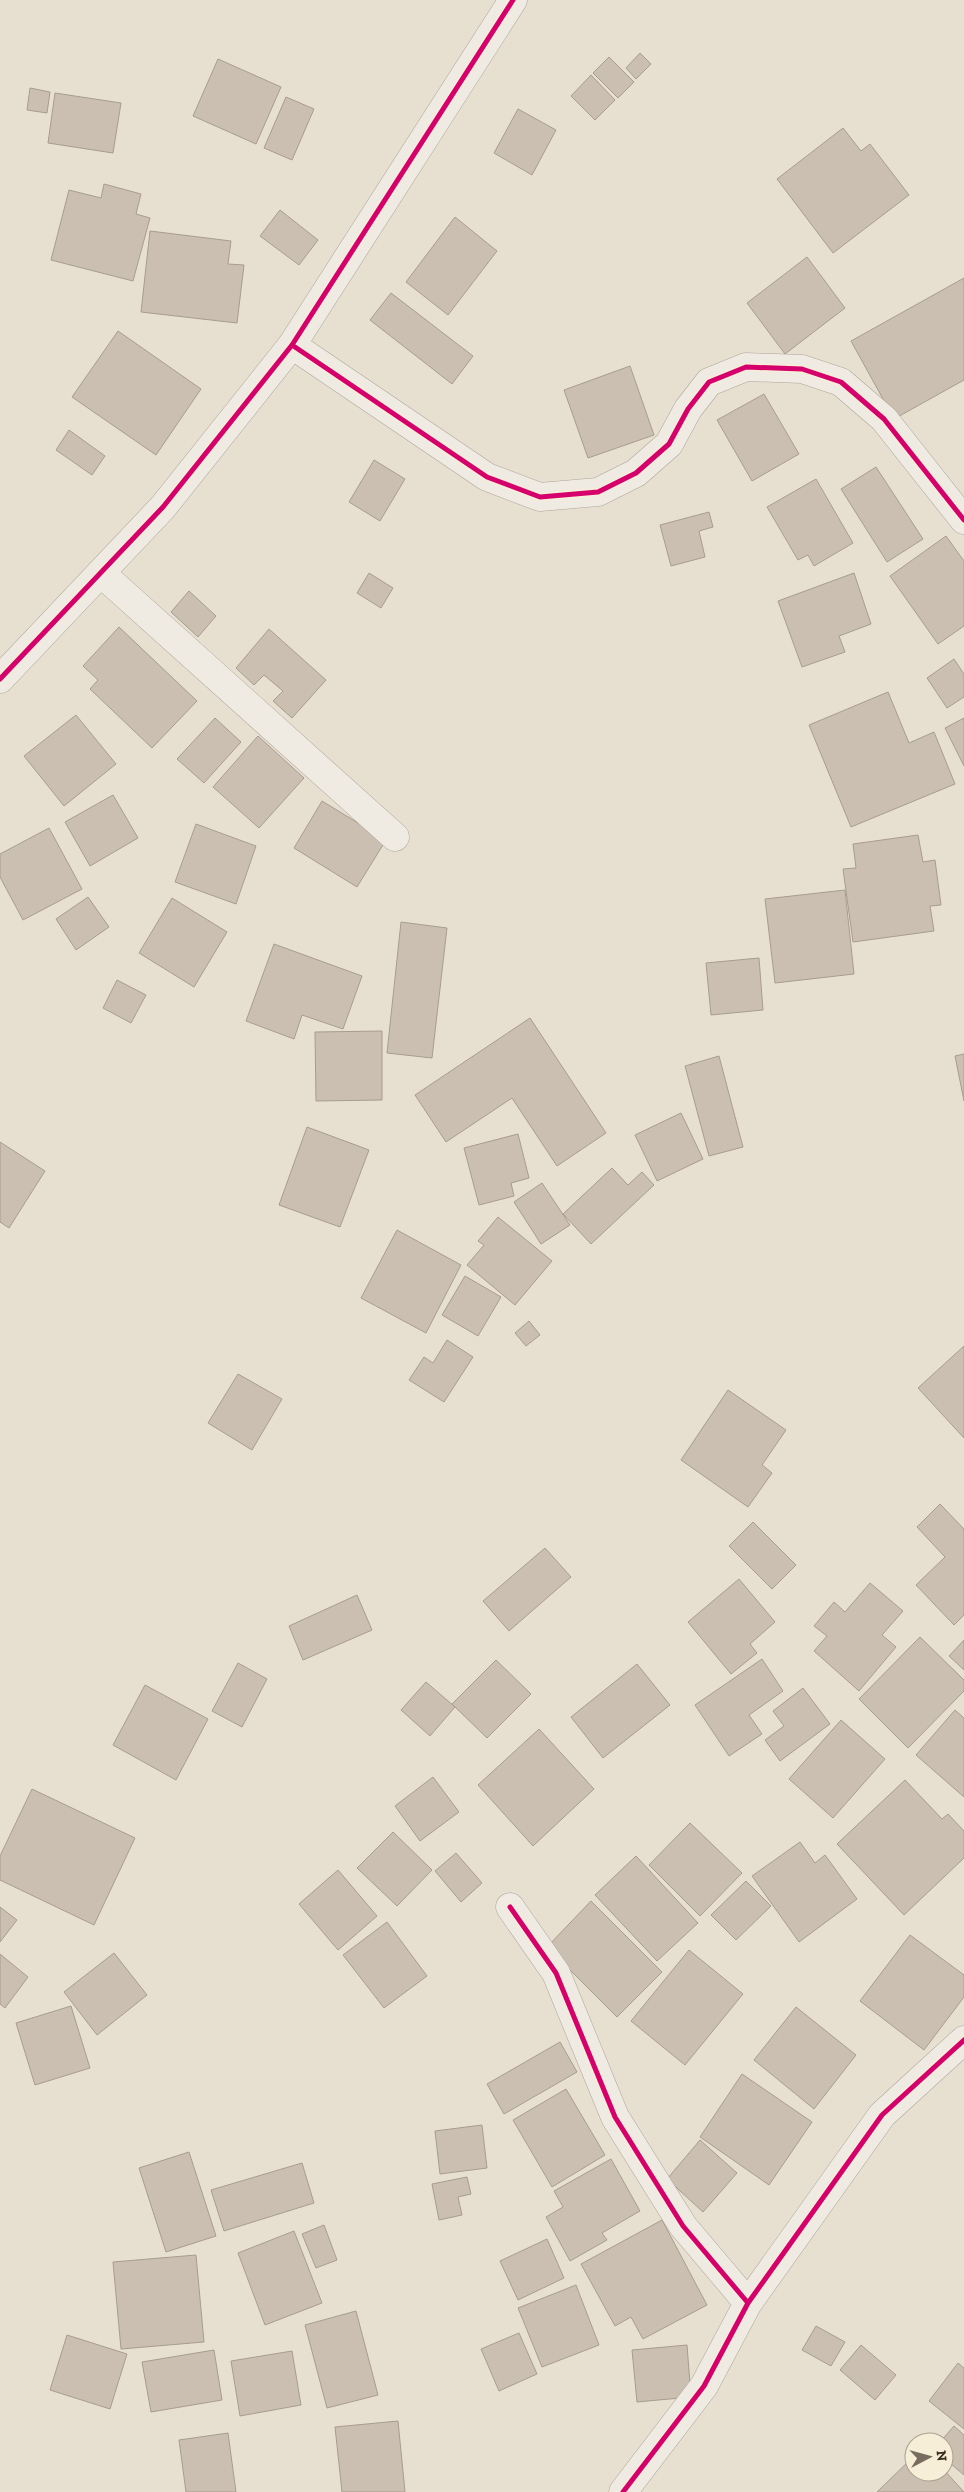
<svg xmlns="http://www.w3.org/2000/svg" width="964" height="2492" viewBox="0 0 964 2492" font-family="'Zilla Slab',serif">
  <style>
    .building { fill: #cbbfb2; stroke: #a89c90 }
    .lines { fill: none; stroke-linecap: round; stroke-linejoin: round }
    .minor-casing { stroke: #ada599; stroke-width: 29 }
    .tertiary-casing { stroke: #ada599; stroke-width: 29 }
    .minor { stroke: #efebe3; stroke-width: 28 }
    .tertiary { stroke: #efebe3; stroke-width: 28 }
    .cycleway-casing { stroke: #f7eed8; stroke-width: 8 }
    .cycleway { stroke: #d6006c; stroke-width: 5 }
  </style>
  <rect width="100%" height="100%" fill="#e7e0d1"/>
  <!-- building -->
  <path class="building" d="M640,53L651,64L636,79L626,68Z
    M609,57L634,82L618,98L593,73Z
    M218,59L281,87L256,144L193,116Z
    M591,75L615,100L595,120L571,96Z
    M30,88L50,92L47,113L27,110Z
    M55,93L121,103L113,153L48,143Z
    M286,97L314,109L292,160L264,148Z
    M518,109L556,130L532,175L494,153Z
    M843,128L861,151L870,144L909,195L833,253L777,179Z
    M104,184L141,194L136,214L150,218L133,281L51,260L69,190L101,198Z
    M280,210L318,240L299,265L260,236Z
    M455,217L497,251L448,315L406,282Z
    M150,231L231,241L228,264L244,265L237,323L141,312Z
    M807,257L845,308L785,354L747,303Z
    M964,278V380L894,419L851,341Z
    M391,293L473,356L452,384L370,320Z
    M118,331L201,389L156,455L72,397Z
    M630,366L654,435L588,458L564,390Z
    M764,394L799,454L752,481L717,420Z
    M69,430L105,456L92,475L56,450Z
    M374,460L405,479L380,521L349,502Z
    M876,467L923,539L887,562L841,489Z
    M816,479L853,543L814,566L808,555L798,560L767,507Z
    M709,512L713,527L699,531L705,557L671,566L660,525Z
    M946,536L964,561V626L938,644L890,576Z
    M369,573L393,588L381,608L357,593Z
    M854,573L871,624L839,636L845,652L802,667L778,601Z
    M189,591L216,616L198,637L171,612Z
    M119,627L197,701L152,748L90,689L98,680L83,666Z
    M269,629L326,680L292,718L273,701L283,691L264,675L254,685L236,668Z
    M954,659L964,674V697L947,708L927,678Z
    M888,692L909,743L934,732L955,784L851,827L809,725Z
    M76,715L116,764L64,806L24,756Z
    M215,718L241,742L204,783L177,759Z
    M964,718V766L945,728Z
    M258,736L304,778L259,828L213,787Z
    M113,795L138,838L90,866L65,822Z
    M322,801L386,840L357,887L294,848Z
    M196,824L256,846L236,904L175,882Z
    M49,828L82,889L23,920L0,877V854Z
    M918,835L923,862L935,860L941,905L930,906L934,931L853,942L843,869L856,868L853,844Z
    M845,890L854,974L775,983L765,899Z
    M88,897L109,927L76,950L56,919Z
    M172,898L227,932L194,987L139,953Z
    M401,922L447,928L432,1058L387,1053Z
    M274,944L362,976L343,1029L302,1015L294,1039L246,1021Z
    M759,958L763,1010L711,1015L706,963Z
    M117,980L146,995L131,1023L103,1008Z
    M530,1018L606,1133L557,1166L512,1098L446,1142L415,1095Z
    M382,1031V1100L316,1101L315,1032Z
    M964,1054V1101L955,1056Z
    M719,1056L743,1147L709,1156L685,1066Z
    M681,1113L703,1159L657,1181L635,1135Z
    M307,1127L369,1150L340,1227L279,1205Z
    M518,1134L529,1178L511,1183L514,1196L479,1205L464,1148Z
    M0,1142L45,1171L9,1228L0,1222Z
    M612,1168L628,1185L642,1172L654,1185L591,1244L563,1214Z
    M542,1183L570,1225L541,1244L514,1202Z
    M498,1217L552,1261L515,1305L467,1265L484,1245L478,1241Z
    M397,1230L461,1265L426,1333L361,1298Z
    M465,1276L501,1297L478,1336L442,1315Z
    M529,1321L540,1335L526,1346L515,1333Z
    M447,1340L473,1357L444,1402L409,1380L424,1357L433,1363Z
    M964,1346V1438L918,1388Z
    M238,1374L282,1399L252,1450L208,1423Z
    M728,1390L786,1430L762,1465L772,1473L748,1507L681,1460Z
    M940,1504L964,1529V1615L954,1625L916,1585L945,1557L917,1527Z
    M753,1522L796,1565L772,1589L729,1546Z
    M545,1548L571,1577L509,1631L483,1601Z
    M739,1579L775,1622L750,1644L757,1653L731,1674L688,1622Z
    M870,1583L903,1611L882,1635L896,1647L859,1691L814,1651L827,1636L814,1626L834,1602L845,1612Z
    M357,1595L372,1630L303,1660L289,1626Z
    M920,1637L964,1680V1691L908,1748L859,1699Z
    M964,1640V1670L949,1656Z
    M762,1659L783,1691L749,1715L762,1734L729,1756L695,1705Z
    M496,1660L531,1694L487,1738L452,1704Z
    M238,1663L267,1679L242,1727L212,1711Z
    M637,1664L670,1705L603,1758L571,1717Z
    M426,1682L455,1707L430,1736L401,1710Z
    M145,1685L208,1719L176,1780L113,1745Z
    M803,1688L830,1724L780,1761L765,1740L784,1726L773,1711Z
    M955,1710L964,1718V1797L916,1755Z
    M841,1720L885,1759L833,1818L789,1779Z
    M539,1729L594,1789L533,1846L478,1785Z
    M433,1777L459,1812L420,1841L395,1806Z
    M905,1780L942,1819L948,1814L964,1831V1858L904,1915L837,1844Z
    M32,1789L135,1838L94,1925L0,1880V1856Z
    M690,1823L742,1873L700,1916L649,1865Z
    M393,1832L432,1870L397,1906L357,1868Z
    M800,1842L815,1863L825,1855L857,1899L799,1942L752,1876Z
    M456,1853L482,1883L461,1902L435,1871Z
    M636,1856L698,1923L657,1961L595,1895Z
    M338,1870L377,1916L338,1950L299,1904Z
    M746,1881L771,1906L736,1940L711,1915Z
    M591,1901L662,1972L617,2017L547,1947Z
    M0,1907L17,1920L0,1942Z
    M387,1922L427,1976L384,2008L343,1955Z
    M910,1935L964,1975V1997L924,2050L860,2001Z
    M689,1950L743,1994L685,2065L631,2021Z
    M114,1953L147,1995L97,2035L64,1992Z
    M0,1954L28,1977L5,2008L0,2004Z
    M71,2006L90,2068L35,2085L16,2023Z
    M796,2007L856,2055L814,2109L754,2060Z
    M560,2042L577,2072L504,2114L487,2084Z
    M742,2074L812,2122L769,2185L700,2137Z
    M566,2089L605,2155L552,2187L513,2120Z
    M482,2125L487,2168L440,2174L435,2131Z
    M700,2140L737,2173L703,2212L667,2179Z
    M189,2152L216,2236L166,2252L139,2168Z
    M611,2159L640,2211L602,2233L607,2240L570,2261L546,2217L563,2207L554,2191Z
    M302,2163L314,2203L224,2231L211,2190Z
    M467,2177L471,2194L458,2197L462,2215L439,2220L432,2184Z
    M662,2220L707,2305L643,2339L631,2317L615,2326L581,2264Z
    M324,2225L337,2260L316,2268L302,2234Z
    M294,2231L322,2303L265,2325L238,2253Z
    M547,2239L564,2278L518,2300L500,2261Z
    M196,2255L204,2342L121,2349L113,2262Z
    M576,2285L599,2345L542,2367L518,2308Z
    M356,2311L378,2395L327,2408L305,2325Z
    M816,2326L845,2342L831,2366L802,2350Z
    M519,2333L537,2374L499,2391L481,2349Z
    M67,2335L127,2354L110,2409L50,2390Z
    M687,2345L691,2397L637,2402L632,2350Z
    M861,2345L896,2375L875,2400L840,2370Z
    M214,2350L222,2400L151,2412L142,2362Z
    M292,2351L301,2405L240,2416L231,2361Z
    M958,2363L964,2368V2429L929,2401Z
    M398,2421L405,2492H342L335,2427Z
    M954,2426L964,2435V2475L944,2458V2442H940Z
    M228,2433L236,2492H186L179,2440Z
    M914,2456V2472H944V2470L964,2492H877Z"/>
  <g class="lines">
    <!-- minor casing -->
    <g class="minor-casing">
      <path id="minor" d="M292,345L487,477L540,497L598,492L636,473L669,444L688,409L709,382L746,367L802,369L841,382L884,419L964,520
        M101,573L395,837
        M510,1907L556,1973L615,2117L683,2226L748,2303
        M623,2492L704,2386L748,2303L882,2115L964,2040"/>
    </g>
    <!-- tertiary casing -->
    <g class="tertiary-casing">
      <path id="tertiary" d="M0,679L163,507L292,345L513,0"/>
    </g>
    <!-- minor -->
    <use href="#minor" class="minor"/>
    <!-- tertiary -->
    <use href="#tertiary" class="tertiary"/>
    <!-- cycleway casing -->
    <g class="cycleway-casing">
      <path id="cycleway" d="M292,345L487,477L540,497L598,492L636,473L669,444L688,409L709,382L746,367L802,369L841,382L884,419L964,520
        M0,679L163,507L292,345L513,0
        M510,1907L556,1973L615,2117L683,2226L748,2303
        M623,2492L704,2386L748,2303L882,2115L964,2040"/>
    </g>
    <!-- cycleway -->
    <use href="#cycleway" class="cycleway"/>
  </g>
  <!-- north arrow -->
  <g transform="translate(929 2457) rotate(84)"><circle r="24" fill="#f7eed8" stroke="#ada18e"/>
  <path d="M0-4L9 19L0 12L-9 19Z" fill="#786c5e"/>
  <text y="-8" font-size="14" font-weight="bold" text-anchor="middle" fill="#3d2e20">N</text>
  </g>
</svg>
